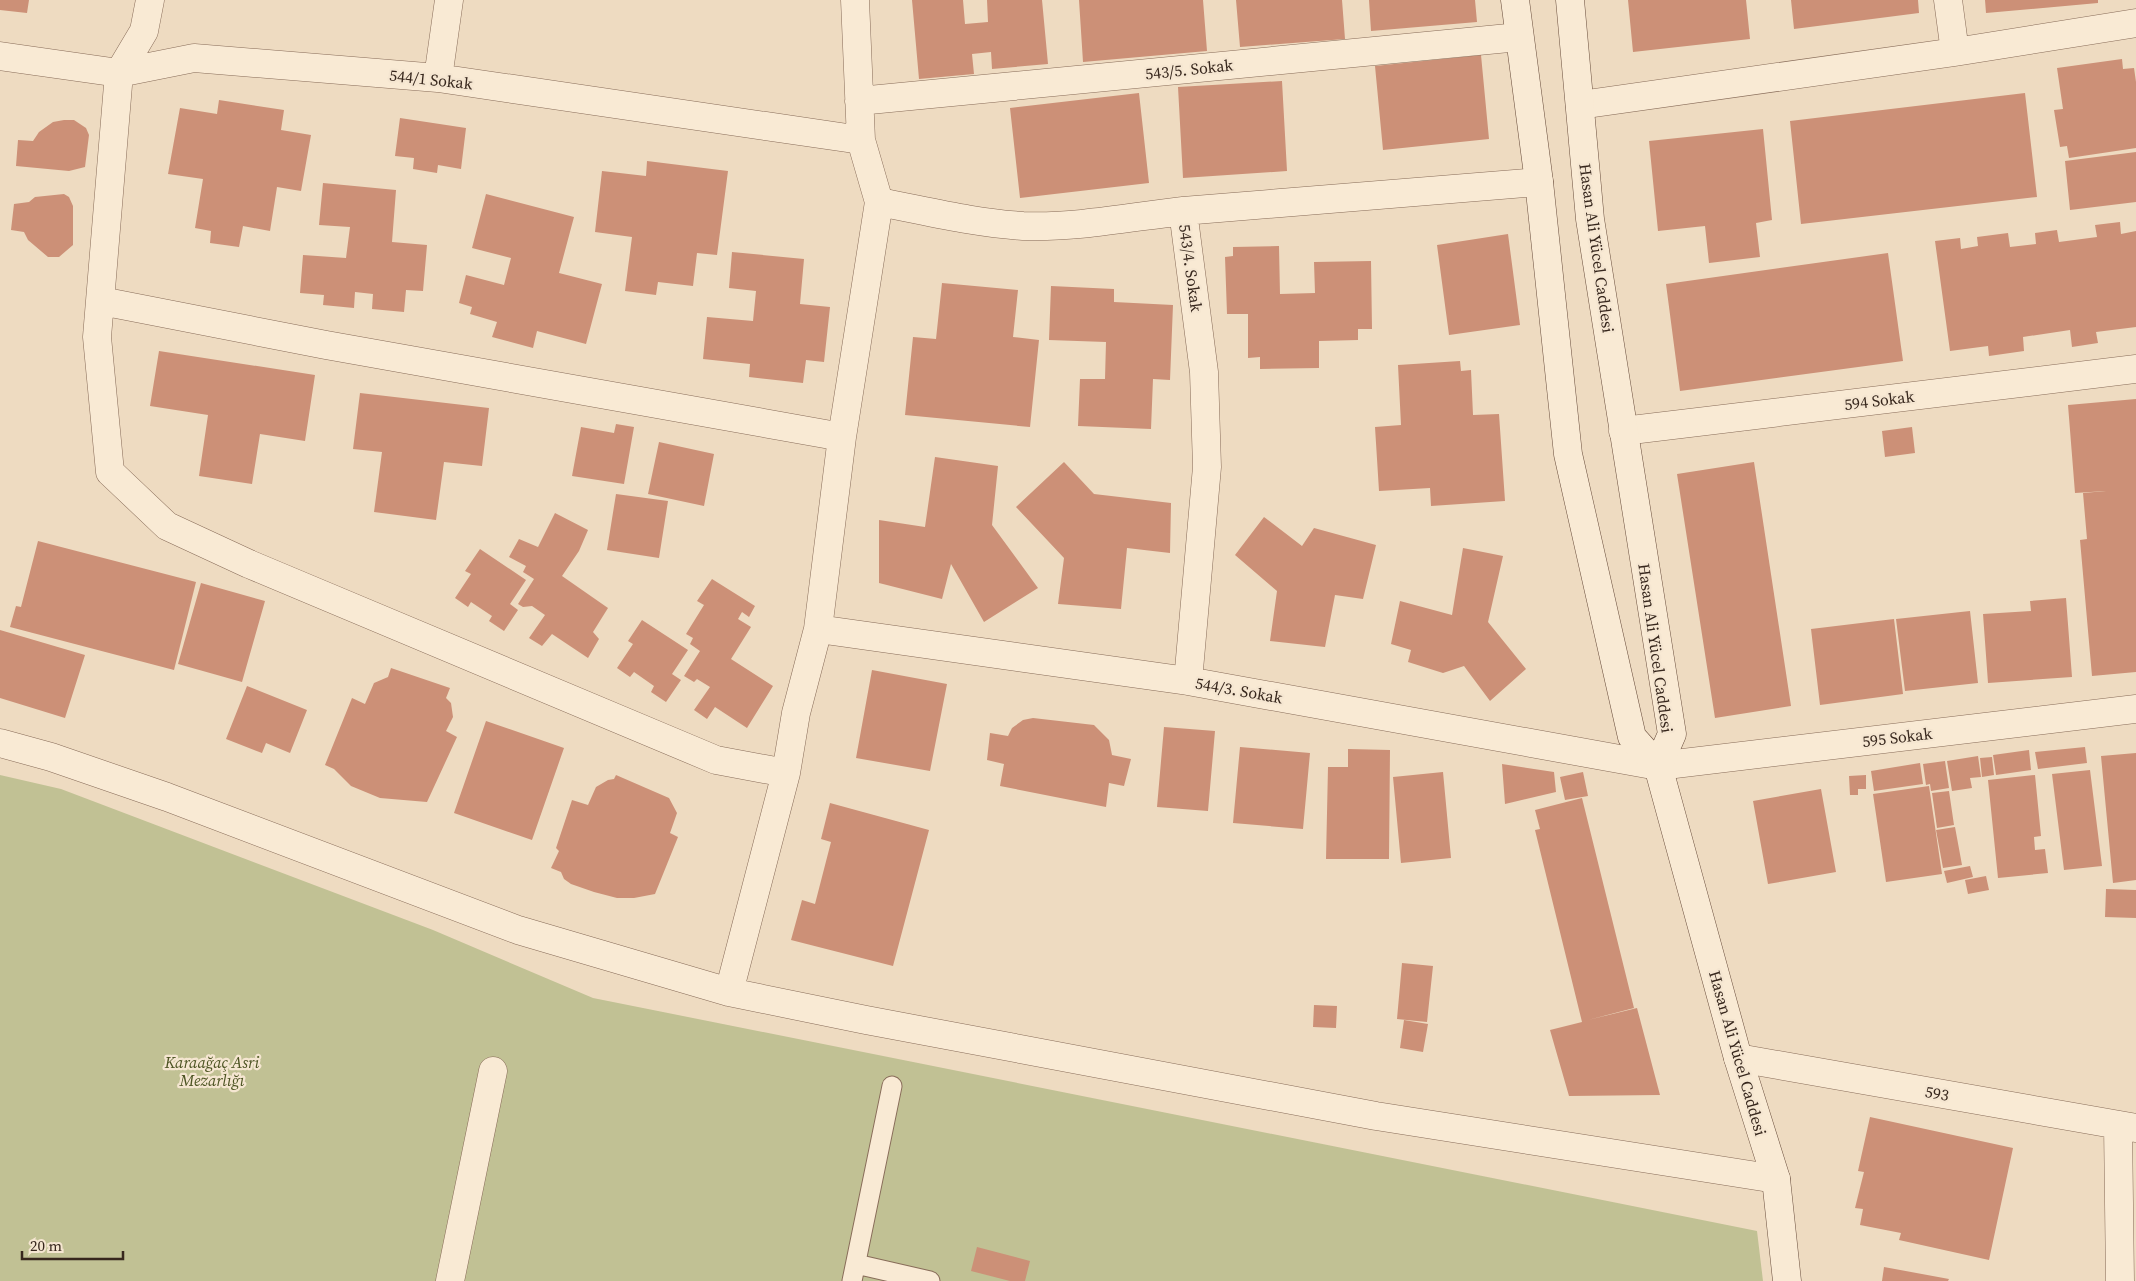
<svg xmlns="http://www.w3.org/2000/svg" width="2136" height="1281" viewBox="0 0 2136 1281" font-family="'Source Serif 4',serif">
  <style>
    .cemetery { fill: #c1c194 }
    .building { fill: #cc9077 }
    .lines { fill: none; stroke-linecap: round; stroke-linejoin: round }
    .lane-casing { stroke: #886c59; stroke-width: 21 }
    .street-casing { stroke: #886c59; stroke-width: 29 }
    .secondary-casing { stroke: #694d3c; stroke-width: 29 }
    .lane { stroke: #f9ead4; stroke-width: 19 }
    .street { stroke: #f9ead4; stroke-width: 28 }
    .secondary { stroke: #f9ead4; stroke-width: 28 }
    .labels { text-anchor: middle; stroke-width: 4.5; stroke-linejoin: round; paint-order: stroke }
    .street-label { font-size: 16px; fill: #37271d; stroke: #f5e6d1 }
    .park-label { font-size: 16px; font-style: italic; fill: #4d5423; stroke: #f5e6d1 }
  </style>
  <rect width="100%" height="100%" fill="#eedbc1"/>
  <!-- cemetery -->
  <path class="cemetery" d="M0,775L61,789L433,930L593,998L1757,1231L1763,1281H0Z"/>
  <!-- building -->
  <path class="building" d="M0,0H29L27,13L0,10Z
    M912,0H963L965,24L988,22L987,0H1042L1048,64L992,69L991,52L972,54L974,74L919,79Z
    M1079,0H1203L1207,51L1083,62Z
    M1236,0H1342L1345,39L1240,47Z
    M1369,0H1475L1477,22L1371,31Z
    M1628,0H1746L1750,39L1633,52Z
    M1791,0H1918L1919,13L1794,29Z
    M1985,0H2098V3L1986,13Z
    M1481,55L1489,139L1383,150L1375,66Z
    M2122,59L2123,69L2134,68L2136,82V148L2069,158L2067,146L2060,147L2054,110L2063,109L2057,68Z
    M1282,81L1287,171L1183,178L1178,87Z
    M1139,93L1149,183L1020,198L1010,108Z
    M2025,93L2037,197L1801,224L1790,121Z
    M219,100L284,110L281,130L311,135L301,191L277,187L270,231L243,226L239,247L210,243L211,231L195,228L203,179L168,174L180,108L217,114Z
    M400,118L466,128L461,169L438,165L437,173L413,169L414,158L395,156Z
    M64,120H74L86,128L89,135L85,167L69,171L16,166L18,140L33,141L39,132L53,122Z
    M1763,129L1772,220L1756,223L1760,257L1709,263L1705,226L1658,231L1649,141Z
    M2136,152V202L2070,210L2065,161Z
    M647,161L728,171L717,255L697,253L693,286L658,282L656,295L625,291L632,237L595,232L602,171L646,176Z
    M323,183L396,190L392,242L427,245L423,291L406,290L404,312L372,309L373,294L355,292L354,308L323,305L324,295L300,293L303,255L346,258L350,227L319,225Z
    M64,194L69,197L73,206V245L59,257H48L28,240L24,232L11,230L14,204L29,202L35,197Z
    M486,194L574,217L559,273L602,284L586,344L537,331L533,348L492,337L497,322L470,314L472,307L459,303L466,275L504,285L511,258L472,248Z
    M2120,222L2121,234L2136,231V327L2096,332L2098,343L2072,347L2070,330L2023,337L2024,351L1989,356L1988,346L1950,351L1935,241L1960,238L1961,249L1978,246L1977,237L2008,233L2010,247L2036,244L2035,233L2057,230L2059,242L2097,237L2095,225Z
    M1508,234L1520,325L1449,335L1437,245Z
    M1279,246L1280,294L1315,293L1314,262L1371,261L1372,329H1358V340L1319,341V368L1260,369V357L1248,358V314H1227L1225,257L1233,256V247Z
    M732,252L804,259L800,304L830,307L824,362L806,360L803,383L749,377L750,364L703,359L707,317L753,321L756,291L729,288Z
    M1888,253L1903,361L1680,391L1666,284Z
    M942,283L1018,290L1013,337L1039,340L1030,427L905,415L913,337L936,339Z
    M1051,286L1114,289V302L1173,305L1170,380L1153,379L1151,429L1078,426L1080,379H1105L1106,342L1049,340Z
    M159,351L315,375L305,441L260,434L252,484L199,476L208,415L150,406Z
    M1460,361L1461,371L1471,370L1473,415L1499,414L1505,501L1431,506L1430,488L1379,491L1375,427L1401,425L1398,365Z
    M360,393L489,408L482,466L444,462L436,520L374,512L382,452L353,449Z
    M2136,399V672L2092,676L2080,540L2087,539L2083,493L2106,491L2075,493L2068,405Z
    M616,424L634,427L624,484L572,476L581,427L614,433Z
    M1912,427L1915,453L1885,457L1882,431Z
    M659,442L714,454L704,506L648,494Z
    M935,457L998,466L992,525L1038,588L984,622L951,564L942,599L879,583V520L925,527Z
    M1064,462L1094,494L1171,503L1170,553L1127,548L1121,609L1058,604L1064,558L1016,507Z
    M1754,462L1791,706L1715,718L1677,474Z
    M616,494L668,501L659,558L607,550Z
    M555,513L588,530L579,551L562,576L608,608L593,632L599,639L588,658L552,634L542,646L529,638L545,615L532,606L523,607L518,604L534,579L523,572L526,566L509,557L519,539L538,547Z
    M1264,517L1302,546L1314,528L1376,545L1363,599L1335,595L1325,647L1270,641L1277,591L1235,555Z
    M38,541L196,582L174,670L10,627L16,606L21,607Z
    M1463,548L1503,556L1488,622L1526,669L1490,701L1464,666L1443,673L1408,662L1411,650L1391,644L1400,601L1452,615Z
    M480,549L526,580L510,604L518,610L504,631L489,621L492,616L471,602L468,607L455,598L471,574L465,571Z
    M712,579L755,606L749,617L742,612L738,619L751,627L731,659L773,686L747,728L715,707L707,719L694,710L710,687L697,679L694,682L684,676L700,651L690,644L693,638L686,634L704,605L697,601Z
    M201,583L265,601L242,682L178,664Z
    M2066,598L2072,677L1988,683L1983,614L2031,611L2030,601Z
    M1970,611L1978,683L1905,691L1896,619Z
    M1894,619L1903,694L1820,705L1811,629Z
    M642,620L688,650L672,674L681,680L666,702L651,692L654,686L634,672L630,677L617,668L633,644L628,641Z
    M0,630L85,655L65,718L0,698Z
    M391,668L450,688L446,698L451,703L453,717L446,731L457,737L427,802L380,798L351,786L334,769L325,765L352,698L365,704L374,683L388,677Z
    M872,670L947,684L930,771L856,758Z
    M247,686L307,710L290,753L266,743L262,753L226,739Z
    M1033,718L1094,725L1109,740L1112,755L1131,759L1124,786L1109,783L1106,807L1000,786L1004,764L987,760L990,733L1008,736L1012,728L1023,720Z
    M486,721L564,748L532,840L454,813Z
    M1164,727L1215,731L1208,811L1157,807Z
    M1240,747L1310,753L1303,829L1233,823Z
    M2085,747L2087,763L2038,769L2035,752Z
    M1348,749L1390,750L1389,859H1326L1328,767H1348Z
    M2029,750L2031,770L1996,775L1993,755Z
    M2136,753V880L2113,883L2101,756Z
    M1978,756L1981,777L1970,778L1972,788L1952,791L1947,761Z
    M1992,757L1994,775L1982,777L1980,758Z
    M1945,761L1949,788L1931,791L1930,784L1926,785L1923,764Z
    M1920,763L1923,784L1874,791L1871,771Z
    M1502,764L1554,772L1556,792L1505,804Z
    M2090,770L2102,866L2064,870L2052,774Z
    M1443,772L1451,858L1401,863L1393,777Z
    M1583,772L1588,796L1565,800L1560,777Z
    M616,775L669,798L677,813L670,833L678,837L655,894L634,898H617L594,892L571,884L564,879L561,872L551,868L559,851L556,848L572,800L588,805L596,787L608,780L614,779Z
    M1866,775V789H1858V795H1850L1849,776Z
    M2035,775L2041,836L2034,837L2035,850L2045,849L2048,873L1998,878L1988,780Z
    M1929,786L1942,874L1886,882L1873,794Z
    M1821,789L1836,872L1768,884L1753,801Z
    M1949,791L1954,825L1937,828L1932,793Z
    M1582,798L1634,1008L1588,1020L1637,1008L1660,1095L1569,1096L1550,1030L1582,1022L1535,830L1540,829L1535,810Z
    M830,803L929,830L893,966L791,940L802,900L815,904L831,842L821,839Z
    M1955,827L1962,865L1943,868L1936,830Z
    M1970,866L1973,877L1947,883L1944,871Z
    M1986,876L1989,890L1968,894L1965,880Z
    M2106,889L2136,890V918L2105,917Z
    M1402,963L1433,966L1427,1022L1397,1019Z
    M1314,1005L1337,1006L1336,1028L1313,1027Z
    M1404,1020L1428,1024L1423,1052L1400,1048Z
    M1870,1117L2013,1148L1989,1260L1899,1240L1901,1233L1860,1225L1863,1209L1855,1208L1864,1172L1858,1171Z
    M977,1247L1030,1261L1025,1281H1010L971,1271Z
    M1884,1267L1949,1279L1948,1281H1882Z"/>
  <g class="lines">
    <!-- lane casing -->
    <g class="lane-casing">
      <path id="lane" d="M856,1264L930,1281
        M852,1281L892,1086"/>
    </g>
    <!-- street casing -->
    <g class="street-casing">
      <path id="street" d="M150,0L144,31L119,73L97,337L110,472L167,526L249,564L716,760L786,773L796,713L818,629L842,437L879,202L861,140L855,0
        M1948,0L1955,52
        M0,56L119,73L194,58L438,78L861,140
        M438,78L449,0
        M859,101L1519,37
        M1580,105L1955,52L2136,23
        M879,202C927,211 974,223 1023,226C1076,228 1131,217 1183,211
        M101,301L326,345L842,437
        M1623,431L2136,369
        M818,629L1188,681L1658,766L2136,709
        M1188,681L1207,467L1204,372L1183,211L1539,182
        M0,743L51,757L167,797L518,930L729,992L866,1020L1376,1116L1776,1179
        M729,992L786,773
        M1738,1058L2136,1128
        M2118,1125L2120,1281
        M450,1281L493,1071"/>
    </g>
    <!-- secondary casing -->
    <g class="secondary-casing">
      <path id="secondary" d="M1515,0L1539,182L1568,454L1632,737L1658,766
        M1570,0L1590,219L1672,734L1658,766L1738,1058L1776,1179L1787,1281"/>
    </g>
    <!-- lane -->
    <use href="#lane" class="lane"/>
    <!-- street -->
    <use href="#street" class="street"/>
    <!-- secondary -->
    <use href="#secondary" class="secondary"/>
  </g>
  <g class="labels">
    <!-- street labels -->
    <g class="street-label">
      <text transform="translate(1189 69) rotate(-6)" y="6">543/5. Sokak</text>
      <text transform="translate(431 79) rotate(6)" y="6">544/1 Sokak</text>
      <text transform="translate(1597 248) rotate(82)" y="6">Hasan Ali Yücel Caddesi</text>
      <text transform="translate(1191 268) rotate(82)" y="6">543/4. Sokak</text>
      <text transform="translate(1879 400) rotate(-7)" y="6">594 Sokak</text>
      <text transform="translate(1656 648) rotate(82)" y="6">Hasan Ali Yücel Caddesi</text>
      <text transform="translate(1239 690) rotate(10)" y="6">544/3. Sokak</text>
      <text transform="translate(1897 737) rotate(-7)" y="6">595 Sokak</text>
      <text transform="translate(1738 1053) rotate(74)" y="6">Hasan Ali Yücel Caddesi</text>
      <text transform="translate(1937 1093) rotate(10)" y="6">593</text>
    </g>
    <!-- park labels -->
    <g class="park-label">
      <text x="212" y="1068">Karaağaç Asri<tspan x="212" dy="18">Mezarlığı</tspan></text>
    </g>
  </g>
  <!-- scale -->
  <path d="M22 1251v8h101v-8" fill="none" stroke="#37271d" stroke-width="2.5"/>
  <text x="30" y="1251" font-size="15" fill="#37271d" stroke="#f5e6d1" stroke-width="4" paint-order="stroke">20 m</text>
</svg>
